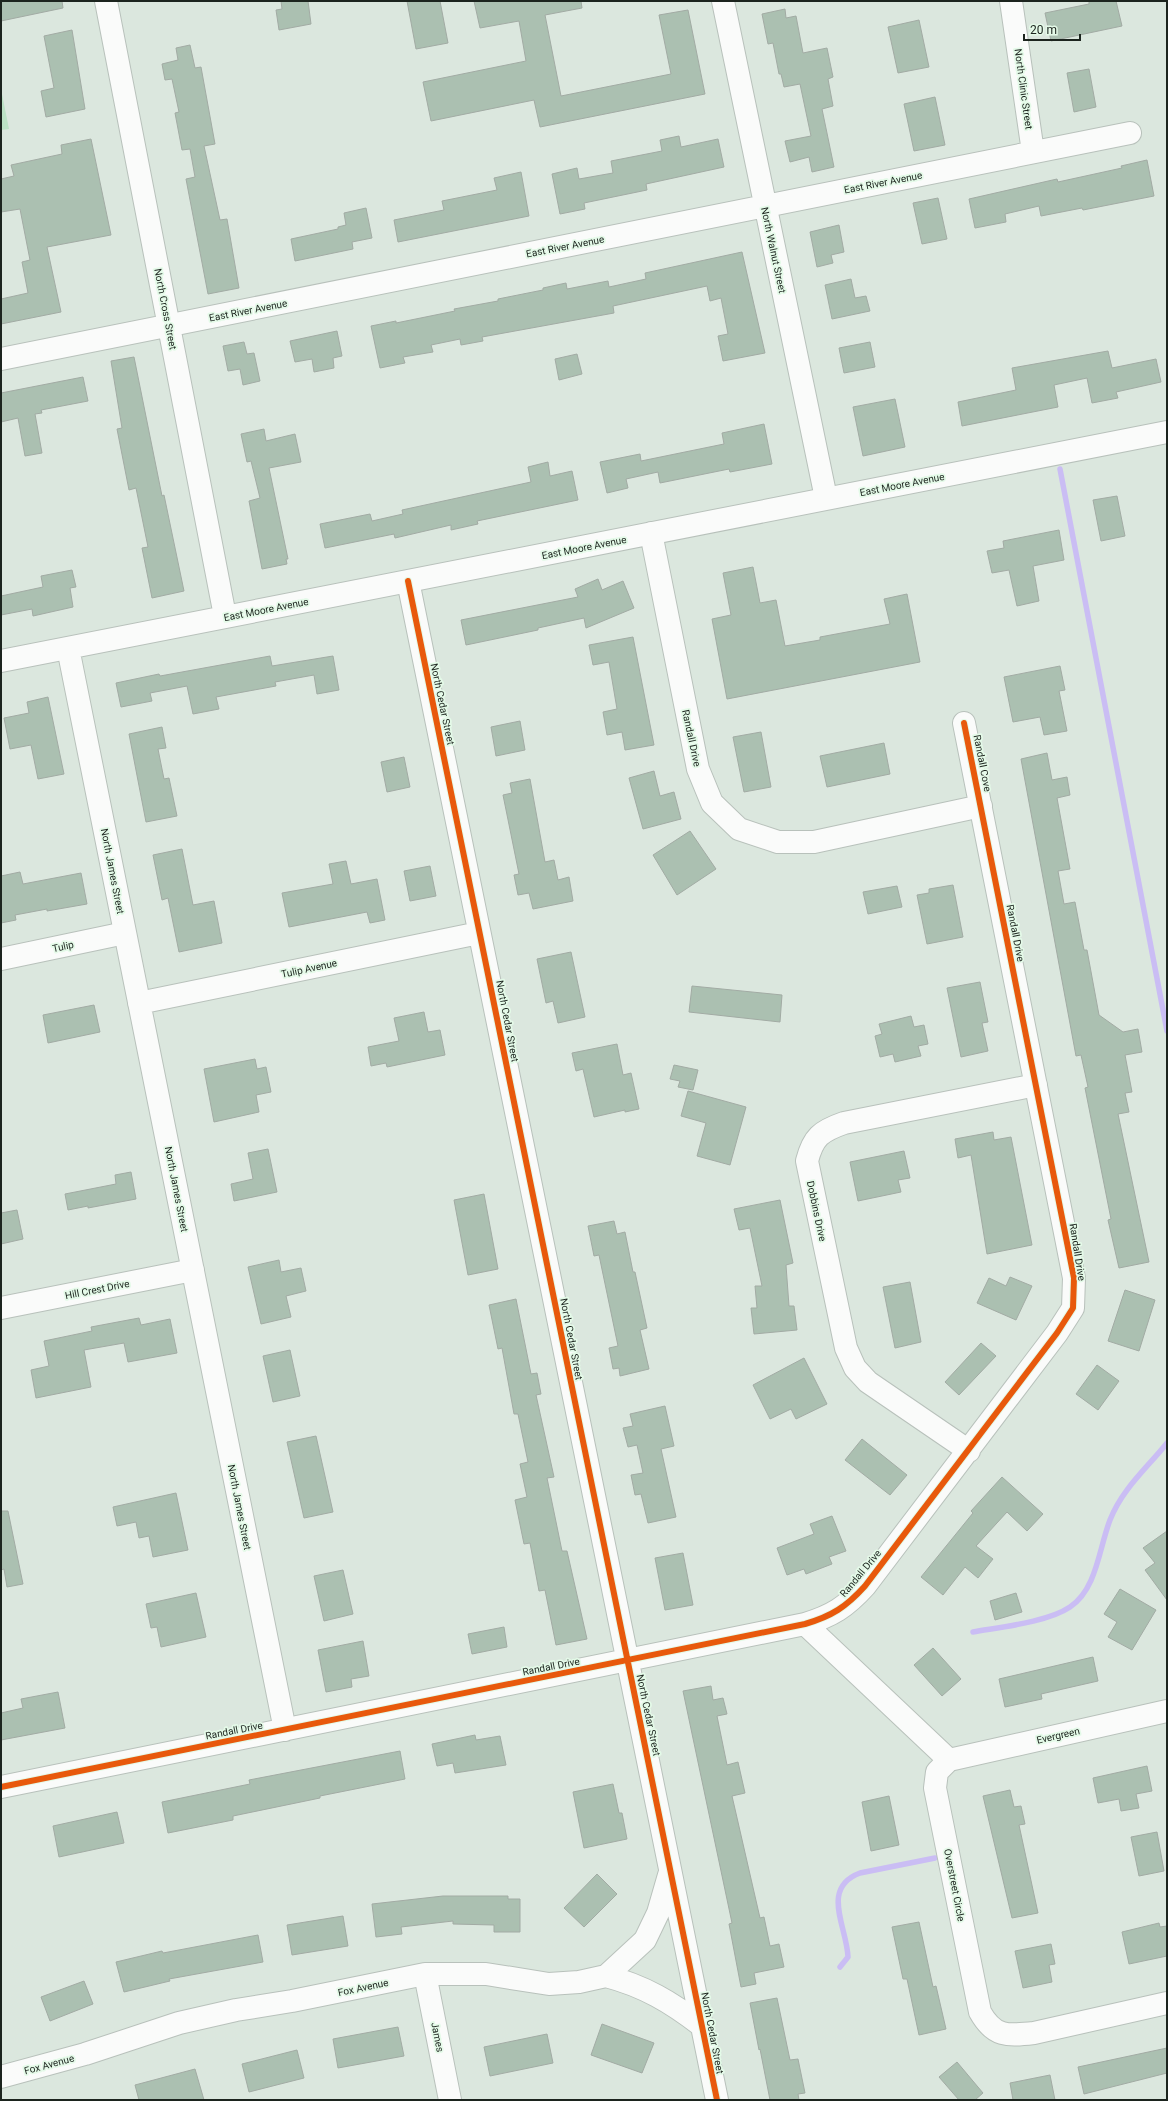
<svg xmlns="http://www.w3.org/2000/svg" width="1168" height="2101" viewBox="0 0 1168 2101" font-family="Roboto,sans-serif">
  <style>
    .green { fill: #bce2c5 }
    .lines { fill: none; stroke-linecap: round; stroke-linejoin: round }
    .stream { stroke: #cabdf4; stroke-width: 5.5 }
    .building { fill: #abc0b1; stroke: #a2aba4 }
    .minor-casing { stroke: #b8c1bb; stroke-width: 24 }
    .minor { stroke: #fafbfa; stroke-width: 22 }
    .cycleway-casing { stroke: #e4fae8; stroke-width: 8 }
    .cycleway { stroke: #e8590c; stroke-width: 6 }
    .labels { text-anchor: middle; stroke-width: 3.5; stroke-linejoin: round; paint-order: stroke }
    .street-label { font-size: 10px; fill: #1c241e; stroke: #e4fae8 }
  </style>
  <rect width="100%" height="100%" fill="#dbe7de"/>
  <!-- green -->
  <path class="green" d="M1,89L9,129L1,130Z"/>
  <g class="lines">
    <!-- stream -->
    <path class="stream" d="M1060,469L1167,1031
      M973,1632C1001,1627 1048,1622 1070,1607C1097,1589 1099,1548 1110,1520C1122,1489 1147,1468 1167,1443
      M840,1967L848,1957C847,1927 820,1888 860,1873L935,1858"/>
  </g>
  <!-- building -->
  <path class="building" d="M1,1H62L63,8L1,21Z
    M281,1H308L311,24L279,30L276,10L282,9Z
    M407,1H440L448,43L416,49Z
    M474,1H581L582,8L545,15L561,96L671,74L659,15L688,10L705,94L540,127L534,100L431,121L423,82L526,61L519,21L480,28Z
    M1089,1H1116L1122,26L1051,41L1045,13L1089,4Z
    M785,9L786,18L796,16L803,53L827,48L833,77L828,79L833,106L822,109L834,167L812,172L809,157L790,162L785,141L811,136L800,84L784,87L781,74H779L773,43L768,44L762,14Z
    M919,20L929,67L898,73L888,27Z
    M72,30L85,109L46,117L41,91L54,88L44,36Z
    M190,45L195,68L201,67L215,144L204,146L220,220L227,219L239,288L208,294L186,179L195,177L190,149L182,150L175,113L179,112L172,79L165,80L162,64L178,60L176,48Z
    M1089,69L1096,107L1074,112L1067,73Z
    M935,97L945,145L914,151L904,104Z
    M679,136L681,147L718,139L724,167L646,184L647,190L584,203L585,209L560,214L552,174L577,168L579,179L613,173L611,161L662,151L660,140Z
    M91,139L111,235L47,247L61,312L1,324V299L28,293L22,262L30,260L20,209L1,212V179L14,176L11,165L62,154L61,145Z
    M1147,160L1154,196L1083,210L1082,208L1041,216L1039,206L1005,214L1006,222L975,228L969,199L1057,179L1058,182L1122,168L1121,166Z
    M521,172L529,216L398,242L394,220L444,210L442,201L497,190L494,178Z
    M938,198L947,239L922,244L913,203Z
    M366,208L372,238L352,242L353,249L295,261L291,239L338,229V227L346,225L344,213Z
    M839,225L844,252L831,255L833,263L817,267L810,232Z
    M742,252L765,353L723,361L718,336L728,334L721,298L710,301L707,286L613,306L614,313L482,337L483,341L461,345L460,339L431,345L433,352L403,357L405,363L380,368L371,326L396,321V323L455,311L454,309L498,301V299L543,290V288L566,283L567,289L608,281L609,287L646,279L645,273Z
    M851,279L855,298L866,296L870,311L832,319L825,285Z
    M337,331L342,356L333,358L334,368L314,372L312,359L295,362L290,341Z
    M244,342L247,354L254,353L260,381L243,385L240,369L228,371L223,346Z
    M870,342L875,367L844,373L839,348Z
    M1108,351L1112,368L1156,359L1161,382L1116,392L1118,398L1092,403L1087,378L1054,385L1058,407L962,426L958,402L1016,390L1012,368Z
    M577,354L582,374L559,380L555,359Z
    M134,357L162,496L164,495L184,591L152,598L142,548L148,547L136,488L129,490L117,429L122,428L111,361Z
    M83,377L88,401L41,410L42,413L35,414L42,453L25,456L18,418L1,422V393Z
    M895,399L905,447L863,456L853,407Z
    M764,424L772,464L730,472L729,469L660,483L658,472L626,479L628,488L607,493L600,462L640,454L641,461L724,444L722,433Z
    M264,429L266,441L295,434L301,462L269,468L288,559H286L287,564L262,569L249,501L260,498L251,461L247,462L241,434Z
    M548,462L550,476L572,471L578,500L477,521L478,524L451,530V525L395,538L394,534L325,548L320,524L370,514L372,521L403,514L402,510L531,482L528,467Z
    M1117,496L1125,536L1101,541L1093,500Z
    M1059,530L1064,560L1033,566L1039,601L1017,606L1009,570L992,573L987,551L1004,548L1003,541Z
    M753,567L760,603L776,600L785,646L820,640V637L890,624L884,599L907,594L920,662L727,699L712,619L731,615L723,573Z
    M72,570L76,587L70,588L73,607L33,616L32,609L1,615V596L43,587L41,576Z
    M598,579L602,590L623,581L634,608L586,628L584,618L538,628V630L466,645L461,620L578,597L575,589Z
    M633,637L654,745L625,750L622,732L607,735L603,712L617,709L609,662L593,665L589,645Z
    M270,656L272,666L333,656L339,690L317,694L314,675L275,682L276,686L216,697L219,709L193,714L187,686L150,693L152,701L121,707L116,683L159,674L160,676Z
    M1060,666L1065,690L1059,691L1067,731L1044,735L1040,717L1013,722L1004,677Z
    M48,697L64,774L38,779L31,745L10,749L4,718L29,713L27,702Z
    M520,721L525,750L496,756L491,727Z
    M162,727L166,748L158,749L164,779L169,778L177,816L146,822L129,734Z
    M761,732L771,787L744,792L733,737Z
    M884,743L890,774L827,787L820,756Z
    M1047,753L1052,780L1067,777L1070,795L1057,798L1070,869L1058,871L1064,904L1075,902L1084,950H1087L1099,1015L1123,1032L1138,1029L1142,1052L1125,1055L1132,1092L1125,1093L1129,1112L1118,1114L1149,1262L1119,1268L1108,1220L1111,1219L1085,1088L1088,1087L1081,1055L1076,1056L1021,759Z
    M404,757L410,787L387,792L381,762Z
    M654,771L660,796L674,792L681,819L643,829L629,778Z
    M530,779L545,862L554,860L558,880L569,877L573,901L533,909L529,893L518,895L514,875L519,874L503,795L512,793L510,783Z
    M690,831L716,869L677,895L653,855Z
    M182,849L193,905L214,901L222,943L179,952L168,898L162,900L153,855Z
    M346,861L351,884L377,879L385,920L370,923L367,912L289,927L282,893L333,884L329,864Z
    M430,866L436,896L410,901L404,871Z
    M20,872L23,884L81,873L87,904L47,911V909L15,915L16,920L1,923V876Z
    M953,885L963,937L927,944L917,895L929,893V889Z
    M897,886L902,907L868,914L863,892Z
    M571,952L585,1017L558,1023L553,1001L546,1003L537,959Z
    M980,982L988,1022L982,1023L988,1051L961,1057L947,988Z
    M692,986L782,995L780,1022L689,1012Z
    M94,1005L100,1032L48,1043L43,1015Z
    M424,1012L428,1032L440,1030L445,1055L387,1067L386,1063L371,1066L368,1047L399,1041L394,1018Z
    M911,1016L914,1027L924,1025L928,1044L918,1046L921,1056L895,1062L893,1054L880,1057L875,1036L882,1034L879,1024Z
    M617,1044L623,1075L631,1073L639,1109L625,1112V1110L594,1117L583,1069L576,1071L572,1053Z
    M255,1059L257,1069L266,1067L271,1092L256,1095L259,1112L214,1122L204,1069Z
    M674,1065L698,1070L693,1090L678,1087L680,1081L670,1079Z
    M688,1091L746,1107L730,1165L697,1156L706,1123L681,1116Z
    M993,1132L994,1140L1011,1137L1032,1245L987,1254L971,1155L958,1158L955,1139Z
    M268,1149L277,1192L234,1201L231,1184L253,1179L248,1153Z
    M904,1151L910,1178L898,1180L901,1192L858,1201L850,1162Z
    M131,1172L136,1199L88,1208V1206L68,1210L65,1194L116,1184L115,1175Z
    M484,1194L498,1269L468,1275L454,1200Z
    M780,1200L793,1263L786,1265L789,1306H794L797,1330L754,1334L751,1308H757L755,1286H762L750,1228L739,1230L734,1209Z
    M17,1210L23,1239L1,1244V1213Z
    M614,1221L617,1234L625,1232L633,1272H635L647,1328L640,1330L649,1369L620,1376L619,1368L613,1369L609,1348L618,1346L599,1255L594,1256L588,1226Z
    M279,1260L281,1272L301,1268L306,1291L286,1296L291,1317L261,1324L248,1267Z
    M1010,1277L1032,1286L1016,1320L977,1303L989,1278L1006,1286Z
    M910,1282L921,1342L895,1348L883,1287Z
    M1125,1290L1155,1300L1139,1351L1108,1341Z
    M516,1299L531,1374L537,1373L541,1394L536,1395L554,1477L547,1478L562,1551H567L587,1639L556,1645L545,1590L539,1591L530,1543L524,1544L515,1500L527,1497L520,1464L528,1462L518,1414H514L502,1348L498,1349L489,1305Z
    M139,1318L141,1325L170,1319L177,1353L128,1362L124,1343L84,1350L91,1387L36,1398L31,1370L49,1366L44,1341L92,1331L91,1327Z
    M981,1343L996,1356L959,1395L945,1382Z
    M290,1350L300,1396L273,1402L263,1356Z
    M804,1358L827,1404L796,1419L791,1409L770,1419L753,1385Z
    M1097,1365L1119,1381L1098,1410L1076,1394Z
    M665,1406L674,1446L661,1449L676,1517L648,1523L641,1494L635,1495L631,1475L643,1473L637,1445L628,1447L623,1428L633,1426L630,1414Z
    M316,1436L333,1512L304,1518L287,1442Z
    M862,1439L907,1475L890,1495L845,1460Z
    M1002,1477L1043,1514L1027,1531L1007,1512L976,1546L993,1559L978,1578L965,1567L943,1595L921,1577L973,1513L971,1511Z
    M176,1493L188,1550L153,1557L149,1536L139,1538L136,1522L117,1526L113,1507Z
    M1,1511H8L23,1584L7,1587L4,1569L1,1570Z
    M832,1516L846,1551L829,1557L832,1564L806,1574L804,1569L787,1575L777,1548L814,1534L810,1524Z
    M1167,1531V1600L1145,1570L1155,1563L1143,1548Z
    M683,1553L693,1605L665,1610L655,1558Z
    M343,1570L353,1614L324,1621L314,1576Z
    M1120,1589L1156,1610L1132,1650L1108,1637L1117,1622L1104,1614Z
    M196,1593L206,1637L161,1647L157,1627L151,1628L146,1604Z
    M1016,1593L1022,1612L995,1620L990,1601Z
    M504,1627L507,1647L472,1654L468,1634Z
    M363,1641L369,1676L351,1679L352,1687L326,1692L318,1650Z
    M933,1648L961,1679L942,1696L914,1665Z
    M1093,1657L1098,1681L1041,1694L1042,1699L1005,1707L999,1679Z
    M711,1686L713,1700L723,1698L727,1714L717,1716L727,1765L738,1762L745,1793L732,1796L760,1918L764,1917L770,1946L779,1944L784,1967L754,1973L756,1984L741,1987L729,1924L732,1923L683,1691Z
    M58,1692L65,1728L1,1740V1713L23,1708L21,1699Z
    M475,1735L476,1740L500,1736L506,1765L455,1773L453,1763L437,1766L432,1744Z
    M400,1751L405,1779L320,1796V1798L233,1816V1820L168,1833L162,1802L250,1784L249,1780Z
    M1147,1766L1152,1791L1136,1794L1139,1808L1121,1811L1119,1799L1098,1803L1093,1778Z
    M613,1784L619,1813H622L627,1839L584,1848L573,1792Z
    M1010,1790L1014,1807L1021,1806L1025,1824L1019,1825L1038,1913L1012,1918L983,1796Z
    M889,1796L899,1845L871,1851L862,1802Z
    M117,1812L124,1843L59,1857L53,1826Z
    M1157,1832L1164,1871L1139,1876L1131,1837Z
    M597,1874L617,1894L584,1927L564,1908Z
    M443,1896H508V1899H520V1932H494V1925L453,1924V1921L401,1927L402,1934L376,1937L372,1904Z
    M343,1916L348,1946L292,1955L287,1925Z
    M919,1922L933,1987L936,1986L946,2029L919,2035L907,1979H903L892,1927Z
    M1159,1923L1160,1927L1167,1926V1956L1129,1964L1122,1932Z
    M258,1935L263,1962L169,1979L170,1981L124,1992L116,1962L162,1951L163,1953Z
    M1051,1944L1055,1964L1049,1965L1052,1982L1023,1988L1015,1951Z
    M84,1981L93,2004L50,2021L41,1997Z
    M777,1998L790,2060L798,2059L805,2093L798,2094L799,2100H770L760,2049L759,2050L750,2003Z
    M602,2024L654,2043L642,2073L591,2055Z
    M398,2027L404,2056L338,2068L333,2039Z
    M547,2034L553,2063L490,2076L484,2047Z
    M1167,2048V2073L1084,2094L1078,2067Z
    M297,2050L304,2078L249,2092L242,2064Z
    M957,2062L983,2093L975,2100H959L939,2077Z
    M195,2069L204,2100H139L135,2085Z
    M1050,2075L1055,2100H1013L1010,2083Z"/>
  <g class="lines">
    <!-- minor casing -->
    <g class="minor-casing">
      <path id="minor" d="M106,1L225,616
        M723,1L826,498
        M1011,1L1033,152
        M1,359L1130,133
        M651,533L698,769L712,803L739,829L778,842H814L981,806
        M408,581L717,2100
        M68,648L285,1730
        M1,661L1167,432
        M1,959L125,933
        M139,1003L479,933
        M1,1308L193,1270
        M969,1451L868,1382L855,1368L846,1348L807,1161C813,1137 821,1131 844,1123L1036,1085
        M805,1624L949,1760L937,1772L935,1788L980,2012C994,2037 1007,2036 1034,2033L1167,2003
        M949,1760L1167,1711
        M1,1787L805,1624C832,1616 846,1607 865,1586L1057,1333L1073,1308L1074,1278L964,723
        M425,1974L450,2100
        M606,1976C644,1986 671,2002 702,2026
        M1,2077L85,2054L179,2023L236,2010L292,2001L425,1974H486L549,1984L579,1982L606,1976L645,1940L658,1913L669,1875"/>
    </g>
    <!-- minor -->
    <use href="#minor" class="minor"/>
    <!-- cycleway casing -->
    <g class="cycleway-casing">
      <path id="cycleway" d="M408,581L717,2100
        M1,1787L805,1624C832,1616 846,1607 865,1586L1057,1333L1073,1308L1074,1278L964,723"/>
    </g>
    <!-- cycleway -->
    <use href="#cycleway" class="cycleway"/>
  </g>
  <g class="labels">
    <!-- street labels -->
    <g class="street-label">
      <text transform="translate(1024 89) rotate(82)" y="4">North Clinic Street</text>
      <text transform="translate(883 182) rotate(-11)" y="4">East River Avenue</text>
      <text transform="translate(565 246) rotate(-11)" y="4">East River Avenue</text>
      <text transform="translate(774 250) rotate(78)" y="4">North Walnut Street</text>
      <text transform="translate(166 309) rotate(79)" y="4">North Cross Street</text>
      <text transform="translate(248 310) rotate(-11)" y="4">East River Avenue</text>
      <text transform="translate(902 484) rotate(-11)" y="4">East Moore Avenue</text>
      <text transform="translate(584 547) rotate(-11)" y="4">East Moore Avenue</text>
      <text transform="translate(266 609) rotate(-11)" y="4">East Moore Avenue</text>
      <text transform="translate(443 704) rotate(78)" y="4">North Cedar Street</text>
      <text transform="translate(692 738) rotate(78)" y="4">Randall Drive</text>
      <text transform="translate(983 763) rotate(79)" y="4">Randall Cove</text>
      <text transform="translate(113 871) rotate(79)" y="4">North James Street</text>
      <text transform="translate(1016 933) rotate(79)" y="4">Randall Drive</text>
      <text transform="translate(63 946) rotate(-12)" y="4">Tulip</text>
      <text transform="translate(309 968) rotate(-12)" y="4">Tulip Avenue</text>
      <text transform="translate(508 1021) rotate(79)" y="4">North Cedar Street</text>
      <text transform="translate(177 1189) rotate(79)" y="4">North James Street</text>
      <text transform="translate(817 1211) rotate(78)" y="4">Dobbins Drive</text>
      <text transform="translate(1078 1252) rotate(81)" y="4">Randall Drive</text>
      <text transform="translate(97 1289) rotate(-11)" y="4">Hill Crest Drive</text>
      <text transform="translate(572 1339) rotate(79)" y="4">North Cedar Street</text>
      <text transform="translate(240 1507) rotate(79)" y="4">North James Street</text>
      <text transform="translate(860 1573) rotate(-50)" y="4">Randall Drive</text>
      <text transform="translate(551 1666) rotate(-11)" y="4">Randall Drive</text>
      <text transform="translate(649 1715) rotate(78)" y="4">North Cedar Street</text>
      <text transform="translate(234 1730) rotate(-11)" y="4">Randall Drive</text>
      <text transform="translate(1058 1735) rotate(-13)" y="4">Evergreen</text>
      <text transform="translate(955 1885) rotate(79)" y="4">Overstreet Circle</text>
      <text transform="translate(363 1987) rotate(-12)" y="4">Fox Avenue</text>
      <text transform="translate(713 2033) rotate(79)" y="4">North Cedar Street</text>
      <text transform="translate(438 2037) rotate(79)" y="4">James</text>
      <text transform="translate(49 2064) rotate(-15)" y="4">Fox Avenue</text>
    </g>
  </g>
  <!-- border -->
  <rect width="1168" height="2101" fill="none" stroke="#1c241e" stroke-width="4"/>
  <!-- scale -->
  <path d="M1024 34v6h56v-6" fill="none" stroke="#1c241e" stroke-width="2"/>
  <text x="1030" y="34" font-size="12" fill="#1c241e" stroke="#e4fae8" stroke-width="3" paint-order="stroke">20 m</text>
</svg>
